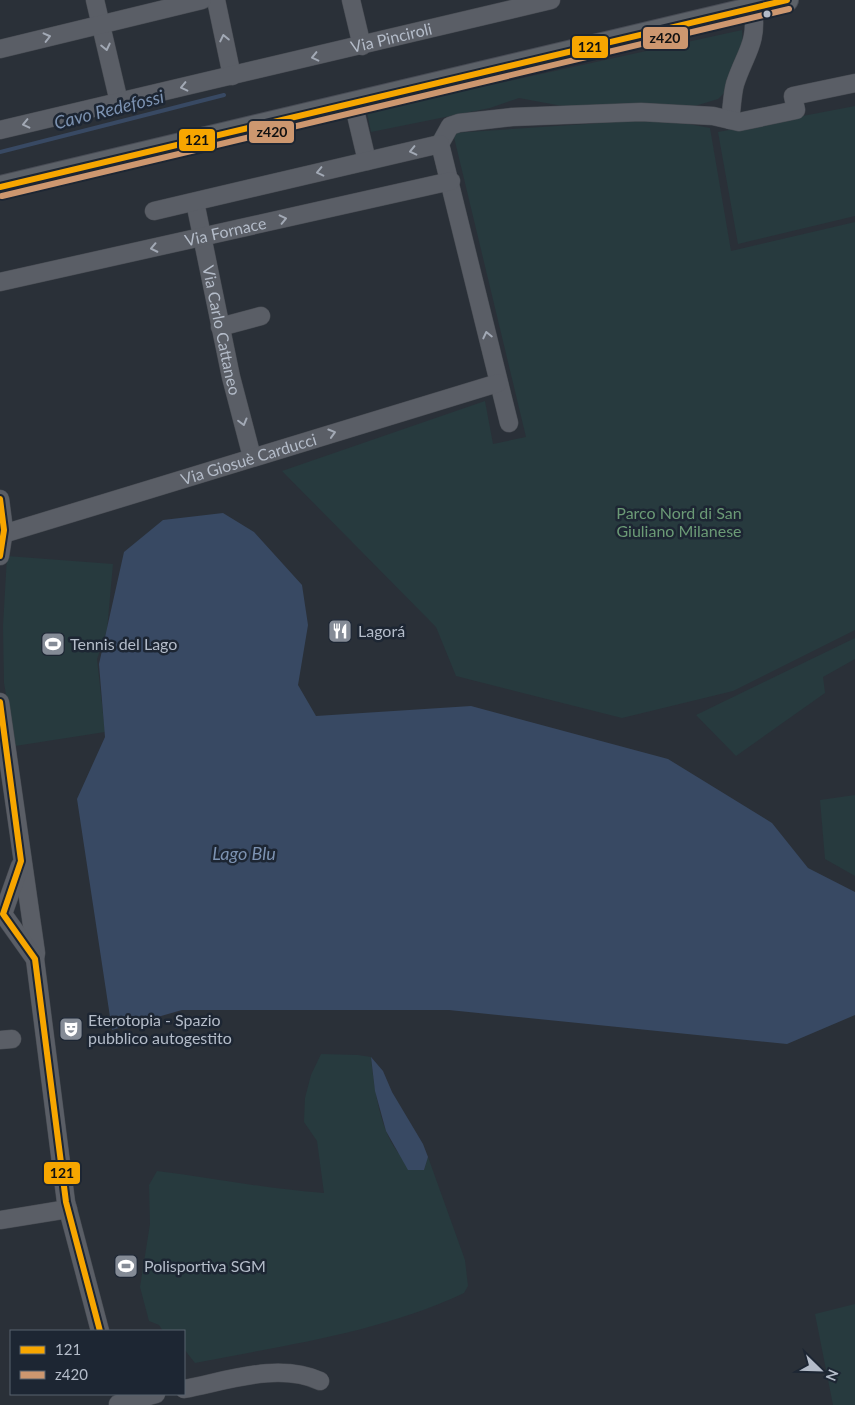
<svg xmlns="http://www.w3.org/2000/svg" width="855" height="1405" viewBox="0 0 855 1405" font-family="Lato,sans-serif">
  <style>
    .green { fill: #273a3e }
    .water { fill: #384963 }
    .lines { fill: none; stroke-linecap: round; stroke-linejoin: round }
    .stream { stroke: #384963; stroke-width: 4 }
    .minor-casing { stroke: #484c53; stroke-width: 19 }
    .major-casing { stroke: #484c55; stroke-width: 24 }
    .minor { stroke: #5a5e66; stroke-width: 18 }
    .major { stroke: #5c6168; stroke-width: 22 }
    .bus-1-casing { stroke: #1d2633; stroke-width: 10 }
    .bus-2-casing { stroke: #1d2633; stroke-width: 10 }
    .bus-1 { stroke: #f7a600; stroke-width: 6 }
    .bus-2 { stroke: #cd976f; stroke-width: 6 }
    .oneway { stroke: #a2a9b5 }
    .bus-dot { fill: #b4bcc9; stroke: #1d2633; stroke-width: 2 }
    .labels { text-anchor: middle; stroke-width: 5; stroke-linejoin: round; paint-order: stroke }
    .street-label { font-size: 16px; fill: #b4bcc9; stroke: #1d2633 }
    .park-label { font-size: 16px; fill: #6b9a76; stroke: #1d2633 }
    .poi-label { font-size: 16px; fill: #b4bcc9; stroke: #1d2633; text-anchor: start }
    .water-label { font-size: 18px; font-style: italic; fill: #7c92b1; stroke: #1d2633 }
    .line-badge { stroke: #1d2633; stroke-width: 2 }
    .pale-badge-label { font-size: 14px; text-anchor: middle; font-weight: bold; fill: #111 }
  </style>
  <rect width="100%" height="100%" fill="#2a3038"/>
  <!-- green -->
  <path class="green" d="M742,30L743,47L726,91L718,99L695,106L640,104L573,108L519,98L490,108L371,132L367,112Z
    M855,106V216L738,244L718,132Z
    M662,119L710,128L731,251L855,222V630L733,691L622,718L456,676L436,627L282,471L485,401L493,444L526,437L453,133Z
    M7,556L113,564L107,630L97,659L105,732L15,746L4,683L3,626Z
    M855,638V659L823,677L825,693L736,756L696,715Z
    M855,795V876L825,859L820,800Z
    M321,1054L358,1055L371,1057C374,1087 380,1133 401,1156C406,1162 417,1166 424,1170L428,1157L465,1260L468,1286L464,1293C379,1333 285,1345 195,1363L184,1349V1331H163L159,1325L149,1321L140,1287L150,1224L149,1185L157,1171C213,1178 268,1189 324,1193L317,1141L304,1122L305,1098L311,1075Z
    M855,1304V1405H833L815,1314Z"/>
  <!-- water -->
  <path class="water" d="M223,513L254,532L302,585L308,625L298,685L316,716L471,706L668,759L772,823L808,868L855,892V1015L787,1044L449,1010H182L112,1030L77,799L105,737L99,664L124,552L163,520Z
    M371,1057L383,1071L392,1092L423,1144L428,1157L424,1170H408L386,1131L375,1091Z"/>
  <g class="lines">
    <!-- stream -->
    <path class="stream" d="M0,152L224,95"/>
    <!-- minor casing -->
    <g class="minor-casing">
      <g id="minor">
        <path d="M95,0L119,102"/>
        <path d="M216,0L232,76"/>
        <path d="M351,0L362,46"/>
        <path d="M0,49L202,0"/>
        <path d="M353,102L367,161"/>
        <path d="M730,120C732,108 732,95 735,84C745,53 758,44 753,8"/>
        <path id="s1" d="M0,130L551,0"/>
        <path d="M440,144L450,126L459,123L512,117L641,112L713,116L739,122L796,110L793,96L855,83"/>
        <path id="s2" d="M195,202L231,377L252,457"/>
        <path d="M154,211L440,144L509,423"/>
        <path id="s3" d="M0,282L451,181"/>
        <path d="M220,327L261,316"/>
        <path d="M0,499L4,530L0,556"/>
        <path id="s4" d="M0,535L498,383"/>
        <path d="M0,702L36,953L35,959L66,1202L100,1331"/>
        <path d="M20,866L3,914L35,959"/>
        <path d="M0,1040L12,1039"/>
        <path d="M0,1220L68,1209"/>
        <path d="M184,1389C227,1381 278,1362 320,1381"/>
        <path d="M118,1404L156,1394"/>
      </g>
    </g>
    <!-- major casing -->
    <g class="major-casing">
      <path id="major" d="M0,187L787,0"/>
    </g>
    <!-- minor -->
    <use href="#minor" class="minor"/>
    <!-- major -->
    <use href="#major" class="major"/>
    <!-- bus-1 casing -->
    <g class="bus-1-casing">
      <path id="bus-1" d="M0,187L787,0
        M0,499L4,530L0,556
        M0,702L21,861L3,914L35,959L66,1202L100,1331"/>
    </g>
    <!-- bus-2 casing -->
    <g class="bus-2-casing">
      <path id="bus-2" d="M2,196L789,9"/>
    </g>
    <!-- bus-1 -->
    <use href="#bus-1" class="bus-1"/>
    <!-- bus-2 -->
    <use href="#bus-2" class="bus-2"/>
  </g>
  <!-- one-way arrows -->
  <defs><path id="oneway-chevron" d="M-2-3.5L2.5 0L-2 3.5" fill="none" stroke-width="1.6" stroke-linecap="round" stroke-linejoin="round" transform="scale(1.25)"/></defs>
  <g class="oneway">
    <use href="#oneway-chevron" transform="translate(47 37) rotate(-14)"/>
    <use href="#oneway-chevron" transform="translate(224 38) rotate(-102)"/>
    <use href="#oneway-chevron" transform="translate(106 47) rotate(77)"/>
    <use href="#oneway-chevron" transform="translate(315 57) rotate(167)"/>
    <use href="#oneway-chevron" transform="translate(184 87) rotate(167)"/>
    <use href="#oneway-chevron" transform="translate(26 124) rotate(167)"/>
    <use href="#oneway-chevron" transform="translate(413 151) rotate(167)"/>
    <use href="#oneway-chevron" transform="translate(320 172) rotate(167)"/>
    <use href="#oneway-chevron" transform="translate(283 219) rotate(-13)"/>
    <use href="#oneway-chevron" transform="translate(154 248) rotate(168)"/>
    <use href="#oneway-chevron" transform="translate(487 335) rotate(-103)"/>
    <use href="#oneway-chevron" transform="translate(243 422) rotate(75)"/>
    <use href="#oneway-chevron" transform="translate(332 433) rotate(-17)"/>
  </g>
  <!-- icons -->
  <defs>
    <g id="restaurant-square" transform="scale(1.25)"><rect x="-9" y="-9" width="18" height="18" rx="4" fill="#848b96" stroke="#1d2633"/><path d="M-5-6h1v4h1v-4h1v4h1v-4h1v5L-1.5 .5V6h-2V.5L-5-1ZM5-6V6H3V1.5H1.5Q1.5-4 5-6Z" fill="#fff"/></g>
    <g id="stadium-square" transform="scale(1.25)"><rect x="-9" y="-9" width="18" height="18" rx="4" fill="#848b96" stroke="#1d2633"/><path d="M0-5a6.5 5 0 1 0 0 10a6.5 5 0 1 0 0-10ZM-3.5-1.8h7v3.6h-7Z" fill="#fff"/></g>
    <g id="theatre-square" transform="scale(1.25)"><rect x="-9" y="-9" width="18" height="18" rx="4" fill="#848b96" stroke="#1d2633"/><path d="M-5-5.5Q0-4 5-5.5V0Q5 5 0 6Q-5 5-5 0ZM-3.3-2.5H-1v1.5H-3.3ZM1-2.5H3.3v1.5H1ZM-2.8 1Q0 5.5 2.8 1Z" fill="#fff"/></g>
  </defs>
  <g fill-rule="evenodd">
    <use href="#restaurant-square" x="340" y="631"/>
    <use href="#stadium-square" x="53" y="644"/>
    <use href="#theatre-square" x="71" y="1029"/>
    <use href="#stadium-square" x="126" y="1266"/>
  </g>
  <!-- markers -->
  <circle class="bus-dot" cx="767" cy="14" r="4.5"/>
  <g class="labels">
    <!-- street labels -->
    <g class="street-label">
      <text dy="6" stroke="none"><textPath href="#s1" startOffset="402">Via Pinciroli</textPath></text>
      <text dy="6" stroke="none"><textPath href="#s3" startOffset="231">Via Fornace</textPath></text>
      <text dy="6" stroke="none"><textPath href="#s2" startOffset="131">Via Carlo Cattaneo</textPath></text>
      <text dy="6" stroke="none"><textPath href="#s4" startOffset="260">Via Giosuè Carducci</textPath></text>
    </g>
    <!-- park labels -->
    <g class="park-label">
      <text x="679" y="519">Parco Nord di San<tspan x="679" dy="18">Giuliano Milanese</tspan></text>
    </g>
    <!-- poi labels -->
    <g class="poi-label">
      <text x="358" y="637">Lagorá</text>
      <text x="70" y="650">Tennis del Lago</text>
      <text x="88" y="1026">Eterotopia - Spazio<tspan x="88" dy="18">pubblico autogestito</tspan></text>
      <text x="144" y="1272">Polisportiva SGM</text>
    </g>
    <!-- water labels -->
    <g class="water-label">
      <text transform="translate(109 110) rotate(-14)" y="6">Cavo Redefossi</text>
      <text x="244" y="860">Lago Blu</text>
    </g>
  </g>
  <g class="line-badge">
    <rect x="642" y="26" width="47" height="24" rx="5" fill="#cd976f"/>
    <rect x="571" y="35" width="38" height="24" rx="5" fill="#f7a600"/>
    <rect x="248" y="120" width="47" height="24" rx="5" fill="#cd976f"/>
    <rect x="178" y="128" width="38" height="24" rx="5" fill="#f7a600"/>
    <rect x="43" y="1161" width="38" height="24" rx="5" fill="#f7a600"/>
  </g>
  <g class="pale-badge-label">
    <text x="665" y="43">z420</text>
    <text x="590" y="52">121</text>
    <text x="272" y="137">z420</text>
    <text x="197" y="145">121</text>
    <text x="62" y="1178">121</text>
  </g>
  <!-- legend -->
  <rect x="10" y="1330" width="175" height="65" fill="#1d2633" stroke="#59626f"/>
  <rect x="20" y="1346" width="25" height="8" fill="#f7a600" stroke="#59626f"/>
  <text x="55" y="1355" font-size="15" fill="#b4bcc9">121</text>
  <rect x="20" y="1371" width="25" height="8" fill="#cd976f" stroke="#59626f"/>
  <text x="55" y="1380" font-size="15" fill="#b4bcc9">z420</text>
  <!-- north arrow -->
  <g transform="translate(820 1370) rotate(113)" stroke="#1d2633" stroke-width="4" paint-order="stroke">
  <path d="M0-4L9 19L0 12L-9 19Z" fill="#b4bcc9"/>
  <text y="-8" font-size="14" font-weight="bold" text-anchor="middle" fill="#b4bcc9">N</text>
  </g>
</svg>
